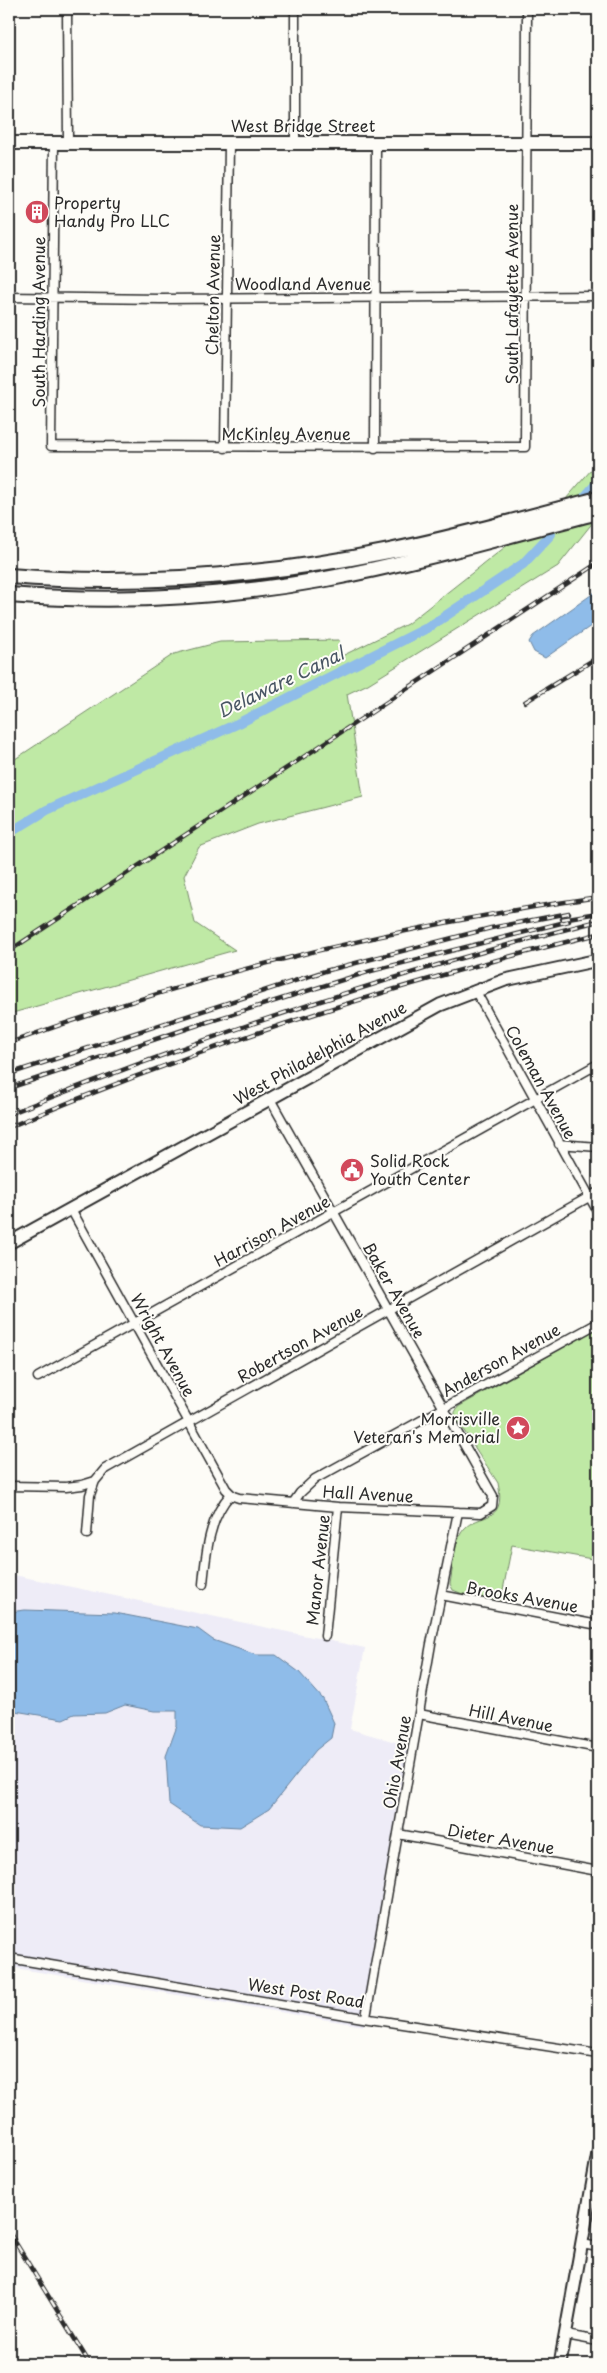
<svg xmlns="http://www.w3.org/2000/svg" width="607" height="2373" viewBox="0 0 607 2373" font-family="'Playpen Sans',sans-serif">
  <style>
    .built { fill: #eeecf7 }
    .green { fill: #bfe9a5; stroke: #758a68 }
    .water { fill: #8fbce9; stroke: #67829d }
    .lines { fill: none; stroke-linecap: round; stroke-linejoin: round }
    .canal { stroke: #8fbce9; stroke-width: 10 }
    .minor-casing { stroke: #2b2b2b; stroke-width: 11 }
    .secondary-casing { stroke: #2b2b2b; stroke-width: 15 }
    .primary-casing { stroke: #2b2b2b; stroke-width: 16 }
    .motorway-casing { stroke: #2b2b2b; stroke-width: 18 }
    .minor { stroke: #fdfcf7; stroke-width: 8 }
    .secondary { stroke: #fdfcf7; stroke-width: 11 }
    .primary { stroke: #fdfcf7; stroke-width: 12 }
    .motorway { stroke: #fdfcf7; stroke-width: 14 }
    .rail-casing { stroke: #2b2b2b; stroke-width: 4.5 }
    .rail { stroke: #fdfcf7; stroke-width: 2.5; stroke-dasharray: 8; stroke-linecap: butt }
    .labels { text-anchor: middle; stroke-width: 4; stroke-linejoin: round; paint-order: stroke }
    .street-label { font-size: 16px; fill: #2b2b2b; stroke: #fdfcf7 }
    .poi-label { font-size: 16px; fill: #2b2b2b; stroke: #fdfcf7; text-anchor: start }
    .water-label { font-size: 18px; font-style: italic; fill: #495664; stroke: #fdfcf7 }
  </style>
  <rect width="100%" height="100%" fill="#fdfcf7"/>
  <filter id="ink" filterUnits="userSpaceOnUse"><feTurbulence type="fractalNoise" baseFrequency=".02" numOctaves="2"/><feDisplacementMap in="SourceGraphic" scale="10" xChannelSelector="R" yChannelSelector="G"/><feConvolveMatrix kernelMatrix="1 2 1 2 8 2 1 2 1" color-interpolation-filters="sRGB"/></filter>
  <g filter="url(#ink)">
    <!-- built -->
    <path class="built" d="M9,1574L365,1648L350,1729L413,1747L364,2026L9,1967Z"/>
    <!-- green -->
    <path class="green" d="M598,462V516L558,566L368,684L347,694L363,797L258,824L199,847L184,876L195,923L235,950L9,1014V763L174,654L220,642L339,640L342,656L407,624L565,500Z
      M598,1328V1560L512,1545L501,1600L465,1595L453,1590L450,1584C453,1569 453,1548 460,1535C473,1509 508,1529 498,1483L455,1417V1412L458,1407Z"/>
    <!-- water -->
    <path class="water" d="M598,590V621L545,658L534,652L529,642L533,636Z
      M25,1610L115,1613L198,1629L213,1640L256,1655H276L299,1672L323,1699L334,1723L331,1738L316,1750L269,1809L240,1827L200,1825L169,1804L166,1756L177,1726V1711H154L125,1705L105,1713L74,1714L63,1719L9,1710V1612Z"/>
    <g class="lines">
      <!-- canal -->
      <path class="canal" d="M583,499L598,482
        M9,833L47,810L239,723L429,627L523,564L551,534"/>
      <!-- minor casing -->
      <g class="minor-casing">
        <path id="minor" d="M67,9L68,142
          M54,142L51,446L525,447L527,9
          M295,143V9
          M9,297L161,299L598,296
          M225,448L229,143
          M375,448L376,142
          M475,990L598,1212
          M559,1144L598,1147
          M71,1209L226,1489L233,1496L239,1498L338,1507L458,1512L481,1513L492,1506L493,1496L270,1099
          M38,1377L598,1064
          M9,1486L66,1487L82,1485L95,1481L105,1469L598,1192
          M293,1503L300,1493L315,1479L598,1323
          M87,1534L90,1495L95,1481
          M203,1584C206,1553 209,1517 231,1494
          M441,1595L598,1625
          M325,1636L338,1507
          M419,1714L598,1748
          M398,1834L598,1871
          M9,1958L363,2018L598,2054
          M366,2017L431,1644L458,1512
          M582,2244L598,2247
          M566,2335L598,2341"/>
      </g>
      <!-- secondary casing -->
      <g class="secondary-casing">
        <path id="secondary" d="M9,1243L440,1005L505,980L598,960
          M560,2364L598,2153"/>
      </g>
      <!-- primary casing -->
      <g class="primary-casing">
        <path id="primary" d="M9,143H598"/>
      </g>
      <!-- motorway casing -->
      <g class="motorway-casing">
        <path id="motorway" d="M9,576C134,586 265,576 389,551C459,537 529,517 598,499
          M9,595C114,603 222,598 326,579C418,562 508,535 598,512"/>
      </g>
      <!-- minor -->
      <use href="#minor" class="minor"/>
      <!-- secondary -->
      <use href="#secondary" class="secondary"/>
      <!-- primary -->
      <use href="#primary" class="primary"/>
      <!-- motorway -->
      <use href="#motorway" class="motorway"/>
      <!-- rail casing -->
      <g class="rail-casing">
        <path id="rail" d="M525,702L598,657
          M562,919L598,913
          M9,951L598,563
          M9,1043C199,974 398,926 598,897
          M9,1074L325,971L491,928L569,913
          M9,1088L201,1024L371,971L569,921
          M9,1114C201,1037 397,972 598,921
          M9,1127C199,1047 398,983 598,934
          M9,2232L90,2364"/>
      </g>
      <!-- rail -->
      <use href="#rail" class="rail"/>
    </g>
  </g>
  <!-- icons -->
  <defs>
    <g id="building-disc" transform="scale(1.25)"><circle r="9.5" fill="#d1495b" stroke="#fdfcf7"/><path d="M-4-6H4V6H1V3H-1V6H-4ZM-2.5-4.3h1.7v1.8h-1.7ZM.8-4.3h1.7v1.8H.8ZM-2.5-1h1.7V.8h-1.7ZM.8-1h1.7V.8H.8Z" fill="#fff"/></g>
    <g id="civic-disc" transform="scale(1.25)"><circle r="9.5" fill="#d1495b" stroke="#fdfcf7"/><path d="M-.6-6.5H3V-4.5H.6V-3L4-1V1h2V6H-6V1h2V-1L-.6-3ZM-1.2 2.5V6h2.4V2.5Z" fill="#fff"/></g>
    <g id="sight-disc" transform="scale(1.25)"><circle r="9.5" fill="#d1495b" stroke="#fdfcf7"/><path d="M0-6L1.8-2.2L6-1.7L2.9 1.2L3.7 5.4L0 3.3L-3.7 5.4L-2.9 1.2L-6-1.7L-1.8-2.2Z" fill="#fff"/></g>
  </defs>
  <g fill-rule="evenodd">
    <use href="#building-disc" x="37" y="212"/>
    <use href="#civic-disc" x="352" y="1170"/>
    <use href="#sight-disc" x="518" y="1428"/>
  </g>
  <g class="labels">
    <!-- street labels -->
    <g class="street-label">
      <text x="303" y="132">West Bridge Street</text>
      <text x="303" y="290">Woodland Avenue</text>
      <text transform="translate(512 294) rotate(-90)" y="6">South Lafayette Avenue</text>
      <text transform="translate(213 295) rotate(-89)" y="6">Chelton Avenue</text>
      <text transform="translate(39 322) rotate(-90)" y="6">South Harding Avenue</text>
      <text x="286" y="440">McKinley Avenue</text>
      <text transform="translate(320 1053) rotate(-29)" y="6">West Philadelphia Avenue</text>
      <text transform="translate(541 1082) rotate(61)" y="6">Coleman Avenue</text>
      <text transform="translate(272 1231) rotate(-29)" y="6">Harrison Avenue</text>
      <text transform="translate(394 1290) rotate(60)" y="6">Baker Avenue</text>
      <text transform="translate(300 1344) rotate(-29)" y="6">Robertson Avenue</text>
      <text transform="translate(163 1345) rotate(61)" y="6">Wright Avenue</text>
      <text transform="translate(501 1360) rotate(-29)" y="6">Anderson Avenue</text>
      <text transform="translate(368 1494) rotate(3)" y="6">Hall Avenue</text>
      <text transform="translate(318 1570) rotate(-84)" y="6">Manor Avenue</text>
      <text transform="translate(522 1597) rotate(10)" y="6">Brooks Avenue</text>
      <text transform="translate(511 1718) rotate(11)" y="6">Hill Avenue</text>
      <text transform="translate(397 1762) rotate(-80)" y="6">Ohio Avenue</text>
      <text transform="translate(501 1839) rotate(10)" y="6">Dieter Avenue</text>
      <text transform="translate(306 1993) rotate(9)" y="6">West Post Road</text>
    </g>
    <!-- poi labels -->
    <g class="poi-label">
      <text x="54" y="209">Property<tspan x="54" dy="18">Handy Pro LLC</tspan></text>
      <text x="370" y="1167">Solid Rock<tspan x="370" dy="18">Youth Center</tspan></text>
      <text x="500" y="1425" text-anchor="end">Morrisville<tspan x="500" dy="18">Veteran's Memorial</tspan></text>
    </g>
    <!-- water labels -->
    <g class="water-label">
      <text transform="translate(281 683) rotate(-26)" y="6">Delaware Canal</text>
    </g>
  </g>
  <!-- margin -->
  <rect width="607" height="2373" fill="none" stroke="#fdfcf7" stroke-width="30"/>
  <rect x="15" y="15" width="577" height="2343" fill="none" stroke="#2b2b2b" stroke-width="2" filter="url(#ink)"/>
</svg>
